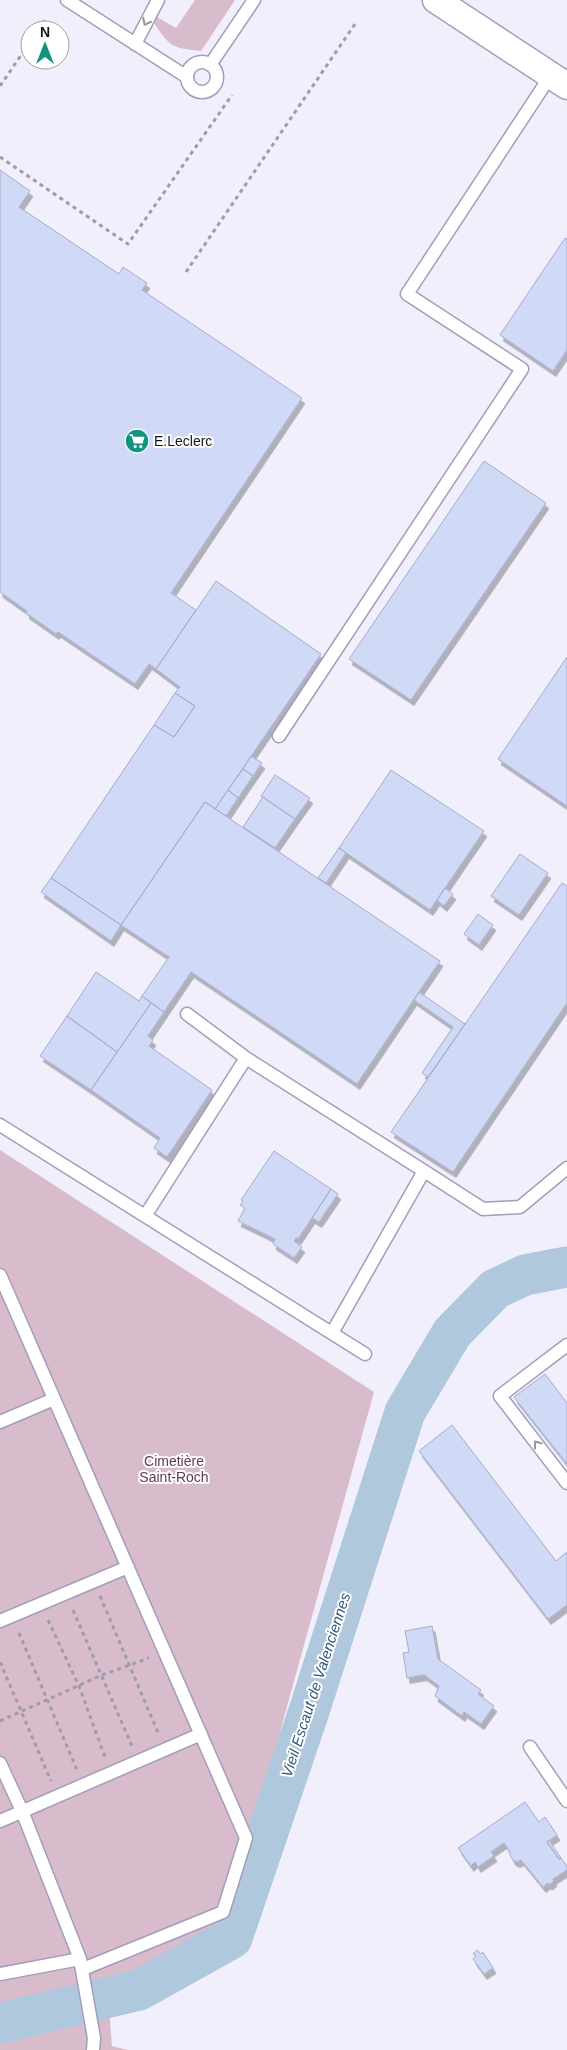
<svg xmlns="http://www.w3.org/2000/svg" width="567" height="2050" viewBox="0 0 567 2050" font-family="Arial,sans-serif">
  <style>
    .green { fill: #d8bccc }
    .lines { fill: none; stroke-linecap: round; stroke-linejoin: round }
    .river { stroke: #b0c8de; stroke-width: 41 }
    .building { fill: #d0daf6; stroke: #a3adcc; filter: url(#shadow) }
    .lane-casing { stroke: #a39dbc; stroke-width: 15 }
    .street-casing { stroke: #a39dbc; stroke-width: 29 }
    .path { stroke: #9f9ca9; stroke-width: 3; stroke-dasharray: 4 4; stroke-linecap: butt }
    .lane { stroke: #fff; stroke-width: 12 }
    .street { stroke: #fff; stroke-width: 26 }
    .oneway { stroke: #969499 }
    .labels { text-anchor: middle; stroke-width: 4; stroke-linejoin: round; paint-order: stroke }
    .poi-label { font-size: 14px; fill: #15121d; stroke: #fff; text-anchor: start }
    .park-label { font-size: 14px; fill: #643a55; stroke: #fff }
    .water-label { font-size: 15px; font-style: italic; fill: #325779; stroke: #fff }
  </style>
  <defs>
    <filter id="shadow"><feDropShadow dx="3" dy="5.5" stdDeviation="0" flood-color="#0004"/></filter>
  </defs>
  <rect width="100%" height="100%" fill="#f2effd"/>
  <!-- green -->
  <path class="green" d="M195,0H235L201,51C172,48 170,47 154,23L157,17L176,28Z
    M0,1150L374,1392L225,1931L107,1982L112,2046L128,2050H0Z"/>
  <g class="lines">
    <!-- river -->
    <path class="river" d="M0,2023L139,1990L232,1938L309,1711L405,1412L452,1333L495,1289L525,1275L567,1267"/>
  </g>
  <!-- building -->
  <path class="building" d="M0,170L30,191L19,207L119,274L123,267L147,283L142,290L302,398L171,593L196,610L156,669L149,664L135,684L58,632L56,634L49,629L26,613L27,611L0,592Z
    M565,238L567,239V350L553,371L500,335Z
    M484,461L546,503L411,700L349,659Z
    M216,581L321,654L215,809L205,802L121,925L51,878L154,725L174,737L195,706L175,693L180,687L156,669Z
    M567,657V806L498,759Z
    M175,693L195,706L174,737L154,725Z
    M251,756L262,763L253,776L243,769Z
    M243,769L253,776L238,798L228,790Z
    M391,770L484,831L430,910L339,848Z
    M275,775L310,798L295,819L261,796Z
    M228,790L238,798L226,816L215,809Z
    M263,797L295,819L275,848L243,827Z
    M205,802L440,961L357,1084L191,972L164,1012L142,996L169,957L121,925Z
    M339,848L346,853L326,883L318,878Z
    M520,854L548,873L519,915L491,896Z
    M51,878L121,925L111,941L41,892Z
    M562,883L567,886V1003L453,1172L391,1132Z
    M445,888L453,894L444,906L437,900Z
    M478,914L493,925L479,945L464,934Z
    M96,972L139,1001L142,996L151,1003L117,1052L67,1016Z
    M419,992L465,1024L428,1077L422,1073L453,1027L414,1000Z
    M151,1003L164,1012L148,1036L153,1040L149,1046L212,1090L167,1157L154,1148L160,1138L91,1090Z
    M67,1016L117,1052L91,1090L40,1056Z
    M274,1151L331,1189L298,1239L296,1238L294,1241L302,1247L294,1258L273,1244L275,1239L238,1221L245,1208L240,1205L243,1201L241,1200Z
    M331,1189L338,1194L319,1222L312,1218Z
    M545,1374L567,1403V1464L514,1397Z
    M452,1425L556,1561L567,1552V1605L548,1619L419,1451Z
    M432,1626L438,1659L481,1690L478,1694L494,1706L481,1724L464,1712L462,1716L435,1696L439,1686L424,1675L407,1678L403,1653L409,1652L405,1631Z
    M525,1802L539,1822L545,1817L557,1835L547,1842L559,1859L561,1858L567,1866V1870L553,1879L554,1881L549,1885L548,1883L543,1887L521,1860L517,1862L513,1860L510,1855V1852L504,1843L491,1852L494,1856L478,1867L475,1862L471,1866L458,1848Z
    M549,1840L561,1858L559,1859L547,1842Z
    M477,1950L481,1954L483,1952L493,1968L484,1974L473,1959L476,1956L473,1954Z"/>
  <g class="lines">
    <!-- lane casing -->
    <g class="lane-casing">
      <path id="lane" d="M67,0L187,77
        M135,44L158,0
        M187 77a15 15 0 1 1 30 0a15 15 0 1 1-30 0Z
        M210,65L254,0
        M279,736L522,369L407,294L551,75
        M246,1058L424,1171L332,1333
        M0,1125L365,1354
        M424,1171L483,1209L520,1207L567,1168
        M145,1216L246,1058L187,1014
        M0,1275L246,1838L223,1912L83,1969
        M567,1345L500,1396L567,1483
        M0,1422L54,1399
        M0,1621L128,1567
        M530,1747L567,1801
        M0,1763L22,1811L80,1959L94,2038L93,2050
        M0,1821L201,1734
        M0,1974L80,1959"/>
    </g>
    <!-- street casing -->
    <g class="street-casing">
      <path id="street" d="M436,0L567,86"/>
    </g>
    <!-- path -->
    <path class="path" d="M38,30L46,19
      M0,86L30,42
      M0,157L128,244L232,95
      M186,272L355,24
      M100,1596L159,1735
      M73,1610L132,1746
      M48,1620L79,1686L105,1757
      M19,1633L77,1770
      M0,1662L51,1781
      M0,1721L102,1675L149,1658"/>
    <!-- lane -->
    <use href="#lane" class="lane"/>
    <!-- street -->
    <use href="#street" class="street"/>
  </g>
  <!-- one-way arrows -->
  <defs><path id="oneway-chevron" d="M-2-3.5L2.5 0L-2 3.5" fill="none" stroke-width="1.6" stroke-linecap="round" stroke-linejoin="round" transform="scale(1.25)"/></defs>
  <g class="oneway">
    <use href="#oneway-chevron" transform="translate(146 22) rotate(117)"/>
    <use href="#oneway-chevron" transform="translate(537 1444) rotate(-127)"/>
  </g>
  <!-- icons -->
  <defs>
    <g id="supermarket-disc" transform="scale(1.25)"><circle r="9.5" fill="#12947e" stroke="#fff"/><path d="M-6-5.5h2.5l.6 2H6L4.5 2H-2.5L-4.4-4H-6ZM-1.5 3.2a1.3 1.3 0 1 0 .1 0ZM3 3.2a1.3 1.3 0 1 0 .1 0Z" fill="#fff"/></g>
  </defs>
  <g fill-rule="evenodd">
    <use href="#supermarket-disc" x="137" y="441"/>
  </g>
  <g class="labels">
    <!-- poi labels -->
    <g class="poi-label">
      <text x="154" y="446">E.Leclerc</text>
    </g>
    <!-- park labels -->
    <g class="park-label">
      <text x="174" y="1466">Cimetière<tspan x="174" dy="16">Saint-Roch</tspan></text>
    </g>
    <!-- water labels -->
    <g class="water-label">
      <text transform="translate(316 1685) rotate(-72)" y="5">Vieil Escaut de Valenciennes</text>
    </g>
  </g>
  <!-- north arrow -->
  <g transform="translate(45 45)"><circle r="24" fill="#ffffff" stroke="#a1a0a5"/>
  <path d="M0-4L9 19L0 12L-9 19Z" fill="#12947e"/>
  <text y="-8" font-size="14" font-weight="bold" text-anchor="middle" fill="#15121d">N</text>
  </g>
</svg>
